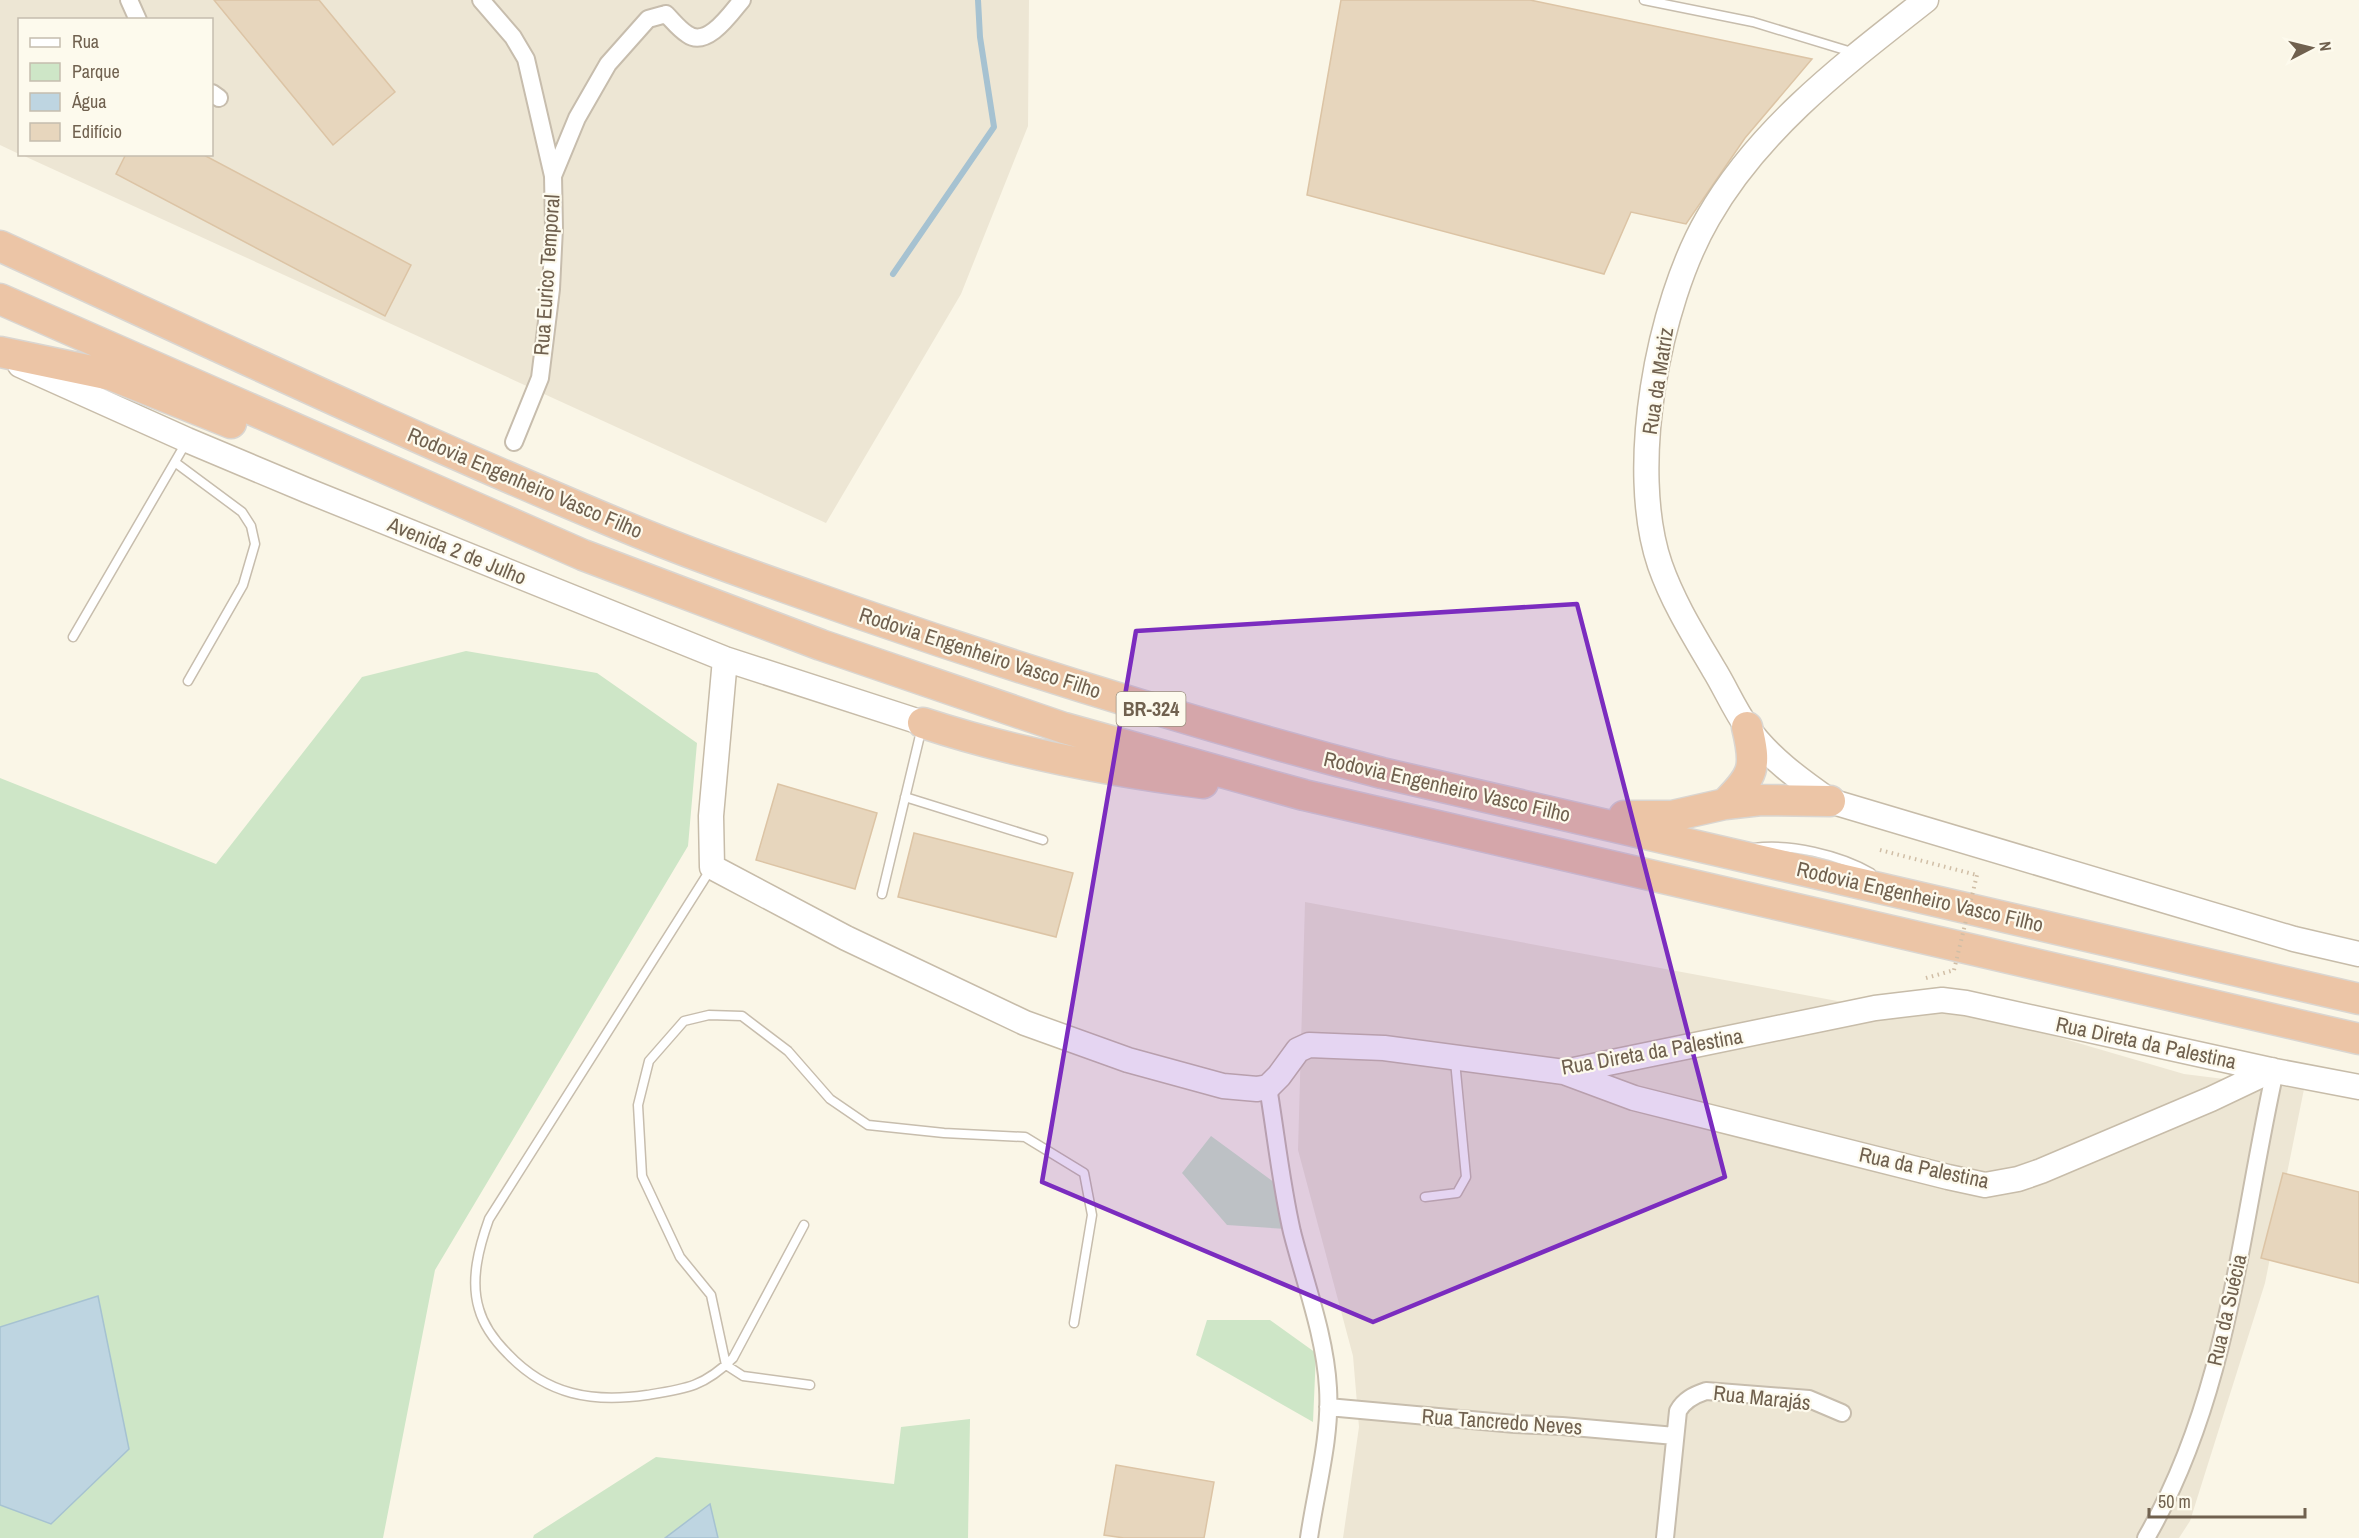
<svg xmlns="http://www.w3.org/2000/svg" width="2359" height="1538" viewBox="0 0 2359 1538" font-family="'Archivo Narrow',sans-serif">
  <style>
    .residential { fill: #ede6d4 }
    .green { fill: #cee6c7 }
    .water { fill: #bed5e1; stroke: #a6c2d1; stroke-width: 1.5 }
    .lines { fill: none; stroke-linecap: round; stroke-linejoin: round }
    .stream { stroke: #a6c2d1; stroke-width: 6 }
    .building { fill: #e7d6bd; stroke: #dcc4a5; stroke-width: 1.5 }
    .lane-casing { stroke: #c7bdad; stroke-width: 11 }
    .street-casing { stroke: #c7bdad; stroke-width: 20 }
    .secondary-casing { stroke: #c7bca9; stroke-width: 27 }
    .highway-casing { stroke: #dad6d1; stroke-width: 33 }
    .path { stroke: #d0bea6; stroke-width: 4; stroke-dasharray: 1.5 4.5; stroke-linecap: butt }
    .lane { stroke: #fff; stroke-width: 8 }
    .street { stroke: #fff; stroke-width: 16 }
    .secondary { stroke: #fff; stroke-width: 24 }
    .highway { stroke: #ecc5a6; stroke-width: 30 }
    .path-bridge { stroke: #d0bea6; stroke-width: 4; stroke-dasharray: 1.5 4.5; stroke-linecap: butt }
    .marked { fill: #7b2cbf; fill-opacity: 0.2; stroke: #7b2cbf; stroke-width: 4.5; stroke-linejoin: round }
    .labels { text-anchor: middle; stroke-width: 4.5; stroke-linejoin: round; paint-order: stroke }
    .shield { fill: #fdfaed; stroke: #9a8f7e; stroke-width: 1.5 }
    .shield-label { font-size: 20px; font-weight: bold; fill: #70614f }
    .street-label { font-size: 21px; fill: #70614f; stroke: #fdfaed }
  </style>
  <rect width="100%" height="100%" fill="#faf6e7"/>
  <!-- residential -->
  <path class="residential" d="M0,0H1029L1028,126L961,294L826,523L22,155L212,154V20H20L19,154L0,145Z
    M1305,902L1875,1008L1962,1009L2184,1074L2304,1089L2265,1283L2190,1521L2179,1538H1343L1359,1427L1353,1356L1298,1150Z"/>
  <!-- green -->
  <path class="green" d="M466,651L597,673L697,743L688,846L435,1270L383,1538H0V778L216,864L362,677Z
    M1211,1136L1275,1183L1286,1229L1227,1225L1182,1173Z
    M1207,1320H1270L1316,1353L1313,1422L1196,1355Z
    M970,1419L968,1538H533L534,1535L656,1457L894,1484L901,1427Z"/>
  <!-- water -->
  <path class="water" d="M98,1296L129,1449L51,1524L0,1505V1327Z
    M710,1504L718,1538H665Z"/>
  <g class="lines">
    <!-- stream -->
    <path class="stream" d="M893,274L994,127L980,37L978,0"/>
  </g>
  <!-- building -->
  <path class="building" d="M214,0H319L395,92L333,145Z
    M1341,0H1530L1812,59L1745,138L1686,224L1631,212L1604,274L1307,195Z
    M126,154H202L411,265L385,316L116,174Z
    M778,784L877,813L855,889L756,860Z
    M914,833L1073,873L1056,937L898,897Z
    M2283,1173L2359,1192V1283L2261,1258Z
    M1116,1465L1214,1482L1204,1538H1124L1104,1535Z"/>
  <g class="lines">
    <!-- lane casing -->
    <g class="lane-casing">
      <path id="lane" d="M1644,0L1753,22L1855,53
        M176,463L242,512L251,526L255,544L243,585L188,681
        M73,637L187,441
        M905,797L1043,840
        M1754,848C1789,843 1840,855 1871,873
        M712,867L489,1219C479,1247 470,1280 479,1309C484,1327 495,1341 508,1354C547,1395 592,1403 647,1395C685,1389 704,1387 733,1358L804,1225
        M882,894L922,727
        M1425,1197L1457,1193L1466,1177L1455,1061
        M810,1385L743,1376L726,1365L711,1295L680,1257L642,1176L638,1105L649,1061L684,1021L709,1015L742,1016L788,1051L830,1099L868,1125L944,1133L1025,1137L1084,1173L1092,1215L1074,1323"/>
    </g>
    <!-- street casing -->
    <g class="street-casing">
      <path id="street" d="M129,0L138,20
        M481,0L513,37L526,59L553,176L554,228L551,289L540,378L514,442
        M666,14C673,21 679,29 687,34C707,49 731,13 742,0
        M212,93L219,98
        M553,176L577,118L608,64L648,19L666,14
        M1268,1087C1276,1135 1281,1184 1292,1232C1305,1283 1325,1335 1328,1388C1331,1438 1316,1489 1309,1538
        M1328,1407L1515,1424L1562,1426L1675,1436
        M1665,1538L1678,1411C1684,1400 1694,1395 1706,1391L1809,1399L1842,1413
        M2146,1538C2229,1395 2240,1229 2275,1071"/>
    </g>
    <!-- secondary casing -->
    <g class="secondary-casing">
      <path id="secondary" d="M1926,0C1846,63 1760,127 1708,218C1658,304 1627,469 1660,565C1673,602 1693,634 1713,668C1725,687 1734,709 1747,727C1768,757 1800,780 1830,801L2294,939L2359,954
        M20,365L187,440L306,490L725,659L923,723
        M725,659L711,816L712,867L846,938L1025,1023L1128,1060L1223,1086L1257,1089L1268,1087L1279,1076L1298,1050L1309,1045L1384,1048L1564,1072L1875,1008L1942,1000L1966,1003L2275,1071L2359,1087
        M1564,1072L1634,1098L1948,1177L1985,1185L2018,1179L2041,1171L2211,1099L2272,1070"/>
    </g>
    <!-- highway casing -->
    <g class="highway-casing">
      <path id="highway" d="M0,246C203,339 405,435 611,521C691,555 773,583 855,612C1030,673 1203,726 1382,773L2359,999
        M0,299L583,555L821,645L1064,728L1304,795L2359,1039
        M0,352L111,375L231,423
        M923,723C1015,753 1107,771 1203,783
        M1725,804C1754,775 1757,768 1747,727
        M1624,816H1672L1725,804L1761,800L1830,801"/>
    </g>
    <!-- path -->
    <path class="path" d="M1880,850L1977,875
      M1926,978L1951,971"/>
    <!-- lane -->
    <use href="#lane" class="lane"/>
    <!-- street -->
    <use href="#street" class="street"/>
    <!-- secondary -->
    <use href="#secondary" class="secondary"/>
    <!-- highway -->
    <use href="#highway" class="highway"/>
    <!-- path-bridge -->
    <path class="path-bridge" d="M1954,970L1977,875"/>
  </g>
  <!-- marked area -->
  <path class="marked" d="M1577,604L1725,1177L1373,1322L1042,1182L1136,631Z"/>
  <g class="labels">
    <!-- shield labels -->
    <rect class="shield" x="1116.5" y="692" width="69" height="34" rx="4.5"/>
    <g class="shield-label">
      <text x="1151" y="716">BR-324</text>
    </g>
    <!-- street labels -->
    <g class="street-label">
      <text transform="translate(547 275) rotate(-86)" y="7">Rua Eurico Temporal</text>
      <text transform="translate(1658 381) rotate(-81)" y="7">Rua da Matriz</text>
      <text transform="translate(525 483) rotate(23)" y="7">Rodovia Engenheiro Vasco Filho</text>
      <text transform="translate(457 551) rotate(22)" y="7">Avenida 2 de Julho</text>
      <text transform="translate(980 653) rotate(18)" y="7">Rodovia Engenheiro Vasco Filho</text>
      <text transform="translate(1447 787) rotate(13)" y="7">Rodovia Engenheiro Vasco Filho</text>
      <text transform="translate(1920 897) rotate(13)" y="7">Rodovia Engenheiro Vasco Filho</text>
      <text transform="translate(2146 1043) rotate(12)" y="7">Rua Direta da Palestina</text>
      <text transform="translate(1652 1052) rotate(-10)" y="7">Rua Direta da Palestina</text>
      <text transform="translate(1924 1168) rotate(12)" y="7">Rua da Palestina</text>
      <text transform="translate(2227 1310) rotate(-77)" y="7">Rua da Suécia</text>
      <text transform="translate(1762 1398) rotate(6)" y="7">Rua Marajás</text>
      <text transform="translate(1502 1422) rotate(4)" y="7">Rua Tancredo Neves</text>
    </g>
  </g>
  <!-- legend -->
  <rect x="18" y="18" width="195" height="138" fill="#fdfaed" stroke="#c5bdae" stroke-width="1.5"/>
  <rect x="30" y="38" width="30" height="9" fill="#ffffff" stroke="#c5bdae" stroke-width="1.5"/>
  <text x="72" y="48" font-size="18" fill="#70614f">Rua</text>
  <rect x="30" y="63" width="30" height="18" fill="#cee6c7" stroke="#c5bdae" stroke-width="1.5"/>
  <text x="72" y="78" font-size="18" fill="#70614f">Parque</text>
  <rect x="30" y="93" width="30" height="18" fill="#bed5e1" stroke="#c5bdae" stroke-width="1.5"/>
  <text x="72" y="108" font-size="18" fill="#70614f">Água</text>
  <rect x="30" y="123" width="30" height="18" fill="#e7d6bd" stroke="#c5bdae" stroke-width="1.5"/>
  <text x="72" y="138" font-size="18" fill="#70614f">Edifício</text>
  <!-- north arrow -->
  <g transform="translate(2311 48) rotate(83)" stroke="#fdfaed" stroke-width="4.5" paint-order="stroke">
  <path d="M0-4.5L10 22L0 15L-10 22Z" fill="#70614f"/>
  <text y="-9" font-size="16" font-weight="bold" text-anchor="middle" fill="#70614f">N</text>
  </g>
  <!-- scale -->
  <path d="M2149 1508v9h156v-9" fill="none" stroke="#70614f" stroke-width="3"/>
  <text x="2158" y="1508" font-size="18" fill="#70614f" stroke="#fdfaed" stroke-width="4.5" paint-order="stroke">50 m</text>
</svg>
